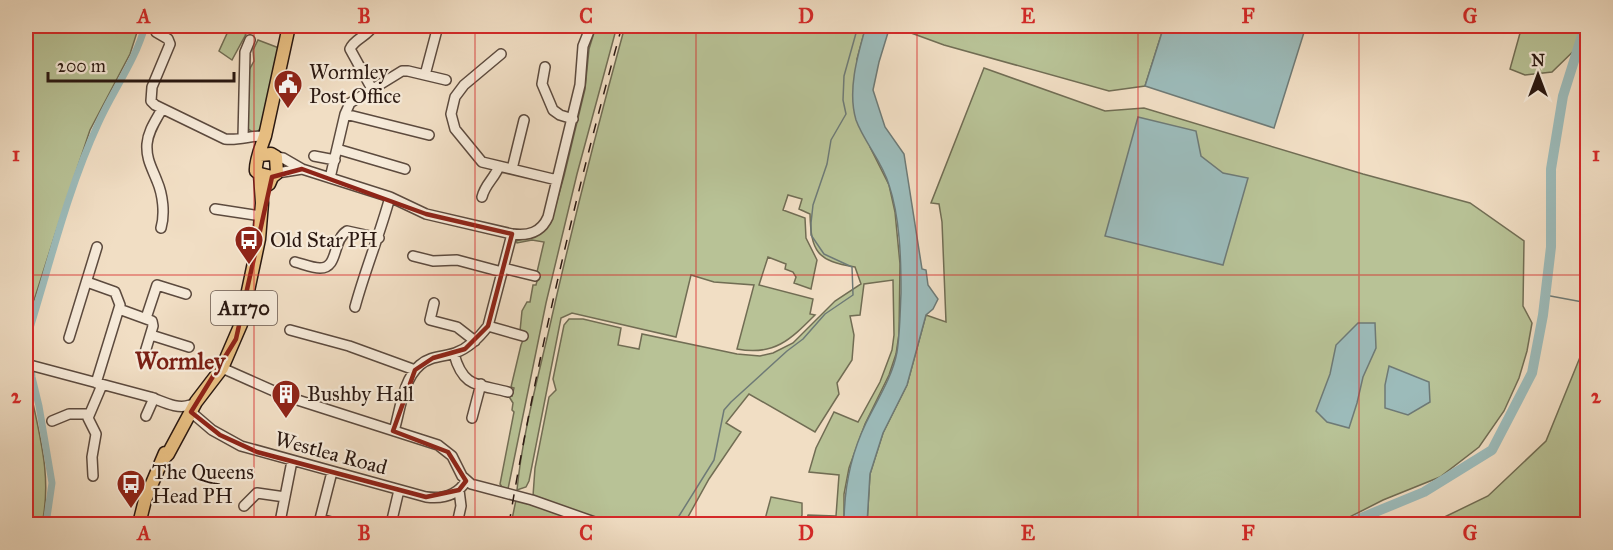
<svg xmlns="http://www.w3.org/2000/svg" width="1613" height="550" viewBox="0 0 1613 550" font-family="'IM FELL Great Primer',serif">
  <style>
    .green { fill: #b8c296; stroke: #716d54; stroke-width: 1.5 }
    .water { fill: #9cbbba; stroke: #6e7a76; stroke-width: 1.5 }
    .lines { fill: none; stroke-linecap: round; stroke-linejoin: round }
    .stream { stroke: #6e7a76; stroke-width: 1.5 }
    .canal { stroke: #9cbbba; stroke-width: 7 }
    .river { stroke: #9cbbba; stroke-width: 10 }
    .minor-casing { stroke: #5c4a3e; stroke-width: 12 }
    .major-casing { stroke: #2a1811; stroke-width: 15 }
    .minor { stroke: #f6ead9; stroke-width: 9 }
    .major { stroke: #e8bf82; stroke-width: 12 }
    .rail { stroke: #2a1811; stroke-width: 1.5; stroke-dasharray: 10 10; stroke-linecap: butt }
    .marked { fill: none; stroke: #8f2418; stroke-width: 4.5; stroke-linejoin: round }
    .grid { fill: none; stroke: #d62828; stroke-width: 1.5; stroke-opacity: 0.55 }
    .labels { text-anchor: middle; stroke-width: 4.5; stroke-linejoin: round; paint-order: stroke }
    .shield { fill: #f6ead9; stroke: #67574d; stroke-width: 1.5 }
    .shield-label { font-size: 20px; font-weight: bold; fill: #2a1811 }
    .poi-label { font-size: 21px; fill: #2a1811; stroke: #f6ead9; text-anchor: start }
    .street-label { font-size: 21px; fill: #2a1811; stroke: #f6ead9 }
    .quarter-label { font-size: 24px; font-weight: bold; fill: #7a1f14; stroke: #f6ead9 }
    .neatline { fill: none; stroke: #d62828; stroke-width: 2 }
    .grid-label { font-size: 20px; text-anchor: middle; font-weight: bold; fill: #d62828 }
  </style>
  <rect width="100%" height="100%" fill="#f1dec4"/>
  <filter id="stains"><feTurbulence type="fractalNoise" baseFrequency=".00333" numOctaves="4"/><feColorMatrix values="0 0 0 0 .2 0 0 0 0 .09 0 0 0 0 .02 0 0 0 .5 -.17"/></filter>
  <radialGradient id="worn" r=".72"><stop offset=".6" stop-color="#630" stop-opacity="0"/><stop offset="1" stop-color="#630" stop-opacity=".3"/></radialGradient>
  <!-- green -->
  <path class="green" d="M26,26H139L130,54L90,130L54,238L29,316L26,337Z
    M596,26H617L577,174L546,303L508,489L502,487L500,484L514,412L512,410L513,403L508,395L512,396L514,388L511,387L521,345L526,333L520,331L522,311L527,302H530L533,285H536L539,273L537,272L544,242L532,240L517,243L516,241L540,234L551,222L564,176L585,89L589,49Z
    M625,26H866L857,59L870,147L889,185L895,212L900,264L899,334L896,354L889,375L865,424L849,468L844,494V524H805L808,515L836,516L839,475L809,472L816,448L834,412L858,422L880,382L892,350L894,335L893,280L864,284L860,315L850,316L854,335L852,360L837,383L839,394L815,432L749,394L726,423L741,432L709,479L684,524H610L533,496L535,468L549,397L556,390L553,379L564,325L569,319H583L621,328L618,345L639,349L642,334L737,354L760,356L773,353L793,343L835,301L861,284L855,267C817,261 811,252 810,214L799,209L802,199L788,195L783,210L805,218L806,238L817,260L811,289L794,283L796,277L793,272L785,269L786,264L768,257L759,285L813,299L810,314L815,315C790,340 774,356 737,349L754,285L714,282L691,275L676,337L572,313L561,318L529,481L526,487L517,490C522,438 536,385 548,334C571,231 597,128 625,26Z
    M892,26H1164L1145,86L1109,91L944,45Z
    M1522,26H1587V38L1552,72L1525,75L1510,69Z
    M230,27L246,34L232,60L219,51Z
    M258,40L279,48L276,56L261,129L254,133L247,128L248,72L254,61L253,50Z
    M984,68L1105,111L1144,108L1363,174L1470,203L1524,241L1523,306L1532,323L1527,351L1519,378L1504,411L1479,447L1440,477L1383,500L1336,524H867L870,474L883,433L907,385L926,315L946,322L942,222L939,204L931,203Z
    M1587,340V524H1430L1488,496L1546,441Z
    M26,366C34,421 54,468 42,524H26Z
    M771,497L802,503V515L798,524L764,523Z
    M516,500L573,518L572,524H511Z"/>
  <!-- water -->
  <path class="water" d="M866,26H890L879,62L873,90L885,127L904,154L922,269L926,270L928,285L938,299L933,309L926,315L907,385L883,433L870,474L867,524H844C844,488 850,456 866,423C877,400 892,378 897,352C900,333 900,313 901,293C901,258 900,218 889,185C882,161 864,142 856,120C847,90 858,54 866,26Z
    M1164,26H1306L1274,128L1145,86Z
    M1138,117L1196,131L1201,156L1223,173L1248,178L1223,265L1105,236Z
    M1358,323H1375L1376,348L1363,377L1357,403L1349,428L1327,422L1316,411L1330,374L1336,345Z
    M1389,366L1429,382L1430,402L1408,415L1385,408V385Z"/>
  <g class="lines">
    <!-- stream -->
    <path class="stream" d="M1545,295L1588,303
      M674,524L714,460L724,410L731,402L787,351L803,339L825,314L853,295L852,267L824,254L811,235V223L813,205L827,164L831,140L846,114L843,100L844,76L858,26"/>
    <!-- canal -->
    <path class="canal" d="M46,524L52,483L39,406L32,377L28,342L30,328C51,260 68,189 98,124C113,90 135,62 145,26"/>
    <!-- river -->
    <path class="river" d="M1350,524L1356,520L1424,492L1492,450L1532,373L1543,315L1551,247V169L1563,96L1585,26"/>
    <!-- minor casing -->
    <g class="minor-casing">
      <path id="minor" d="M451,26L463,28
        M156,32L168,39L170,44L152,87L151,101L155,105L225,139C239,141 252,135 265,136
        M501,54L464,85L455,97L451,114L455,129L482,162L557,180
        M545,67L542,84L553,110L560,115L573,119
        M425,75L438,26
        M372,89L350,49C354,39 368,36 373,26
        M345,114L429,135
        M243,138L245,52L250,40
        M337,149L405,169
        M314,156L335,160
        M276,157L283,158L302,169L390,197L426,214L512,234C528,236 541,233 548,217L580,85L583,46L591,26
        M512,169L524,120
        M277,173L302,169
        M330,178L345,114L350,103L402,71H408L446,80
        M482,197C485,184 495,178 499,166
        M215,209L261,216
        M161,228C165,214 163,195 157,181C152,168 146,159 147,144C148,131 156,120 162,109
        M413,256L433,261L457,260L502,272
        M295,262C303,264 312,268 320,268C339,268 332,240 347,231L379,238
        M503,268L535,276
        M87,282L115,292L120,305L96,383
        M434,303L430,320L457,327L475,341
        M355,307C365,270 380,234 390,197
        M119,309L152,321L153,326L143,359
        M146,318L157,285L186,294
        M488,326L523,336
        M290,330L349,346L415,370
        M151,335L189,347
        M69,338L97,247
        M454,354C463,388 478,384 508,392
        M26,364L150,397C162,401 177,410 190,405
        M222,368L285,396L438,445L452,456L462,476L471,484L532,500L600,524
        M191,412L212,430L241,446L426,497C442,499 457,496 466,481
        M146,416L154,398
        M472,418L481,384
        M52,421L69,414H89
        M394,431C400,411 403,379 420,365C430,356 443,357 455,353C469,348 479,338 488,326L512,234
        M332,472L320,519L339,524
        M93,476L92,457L96,434L88,418L102,385
        M244,506L257,493L285,497
        M280,522L292,461
        M391,524L399,490
        M457,524L461,506L459,490"/>
    </g>
    <!-- major casing -->
    <g class="major-casing">
      <path id="major" d="M260,155L271,154L276,157L277,173L272,177L269,184
        M272,177L260,174L256,171C255,163 262,144 265,136L289,26
        M164,458L168,454L196,402L222,368L241,324L259,239L262,203L260,174
        M139,524L145,500L165,453"/>
    </g>
    <!-- minor -->
    <use href="#minor" class="minor"/>
    <!-- major -->
    <use href="#major" class="major"/>
    <!-- rail -->
    <path class="rail" d="M509,524C537,356 577,190 622,26"/>
  </g>
  <!-- marked area -->
  <path class="marked" d="M302,169L426,214L512,234L488,326L465,349L433,358L415,370L393,431L448,452L466,481L459,490L426,497L257,452L220,435L191,412L236,339L272,177Z"/>
  <!-- grid -->
  <path class="grid" d="M254,26V524M475,26V524M696,26V524M917,26V524M1138,26V524M1359,26V524M26,275H1588"/>
  <!-- icons -->
  <defs>
    <g id="civic-pin" transform="scale(1.5)"><path d="M0 17L-7.5 6A9.5 9.5 0 1 1 7.5 6Z" fill="#8f2418" stroke="#f6ead9"/><path d="M-.6-6.5H3V-4.5H.6V-3L4-1V1h2V6H-6V1h2V-1L-.6-3ZM-1.2 2.5V6h2.4V2.5Z" fill="#fff"/></g>
    <g id="bus-pin" transform="scale(1.5)"><path d="M0 17L-7.5 6A9.5 9.5 0 1 1 7.5 6Z" fill="#8f2418" stroke="#f6ead9"/><path d="M-5-6H5V4H4V6H2V4H-2V6H-4V4H-5ZM-3.5-4V0h7V-4ZM-3.5 1.2v1.5H-2V1.2ZM2 1.2v1.5H3.5V1.2Z" fill="#fff"/></g>
    <g id="building-pin" transform="scale(1.5)"><path d="M0 17L-7.5 6A9.5 9.5 0 1 1 7.5 6Z" fill="#8f2418" stroke="#f6ead9"/><path d="M-4-6H4V6H1V3H-1V6H-4ZM-2.5-4.3h1.7v1.8h-1.7ZM.8-4.3h1.7v1.8H.8ZM-2.5-1h1.7V.8h-1.7ZM.8-1h1.7V.8H.8Z" fill="#fff"/></g>
  </defs>
  <g fill-rule="evenodd">
    <use href="#civic-pin" x="288" y="84"/>
    <use href="#bus-pin" x="249" y="240"/>
    <use href="#building-pin" x="286" y="394"/>
    <use href="#bus-pin" x="131" y="484"/>
  </g>
  <g class="labels">
    <!-- shield labels -->
    <rect class="shield" x="211" y="291" width="66" height="34" rx="4.5"/>
    <g class="shield-label">
      <text x="244" y="315">A1170</text>
    </g>
    <!-- poi labels -->
    <g class="poi-label">
      <text x="309" y="79">Wormley<tspan x="309" dy="24">Post Office</tspan></text>
      <text x="270" y="247">Old Star PH</text>
      <text x="307" y="401">Bushby Hall</text>
      <text x="152" y="479">The Queens<tspan x="152" dy="24">Head PH</tspan></text>
    </g>
    <!-- street labels -->
    <g class="street-label">
      <text transform="translate(331 453) rotate(15)" y="7">Westlea Road</text>
    </g>
    <!-- quarter labels -->
    <g class="quarter-label">
      <text x="180" y="369">Wormley</text>
    </g>
  </g>
  <!-- margin -->
  <rect width="1613" height="550" fill="none" stroke="#f1dec4" stroke-width="66"/>
  <!-- north arrow -->
  <g transform="translate(1538 75)" stroke="#f6ead9" stroke-width="4.5" paint-order="stroke">
  <path d="M0-4.5L10 22L0 15L-10 22Z" fill="#2a1811"/>
  <text y="-9" font-size="16" font-weight="bold" text-anchor="middle" fill="#2a1811">N</text>
  </g>
  <!-- scale -->
  <path d="M48 72v9h186v-9" fill="none" stroke="#2a1811" stroke-width="3"/>
  <text x="57" y="72" font-size="18" fill="#2a1811" stroke="#f6ead9" stroke-width="4.5" paint-order="stroke">200 m</text>
  <rect x="33" y="33" width="1547" height="484" class="neatline"/>
  <g class="grid-label">
    <text x="144" y="23">A</text>
    <text x="364" y="23">B</text>
    <text x="586" y="23">C</text>
    <text x="806" y="23">D</text>
    <text x="1028" y="23">E</text>
    <text x="1248" y="23">F</text>
    <text x="1470" y="23">G</text>
    <text x="16" y="161">1</text>
    <text x="1596" y="161">1</text>
    <text x="16" y="403">2</text>
    <text x="1596" y="403">2</text>
    <text x="144" y="540">A</text>
    <text x="364" y="540">B</text>
    <text x="586" y="540">C</text>
    <text x="806" y="540">D</text>
    <text x="1028" y="540">E</text>
    <text x="1248" y="540">F</text>
    <text x="1470" y="540">G</text>
  </g>
  <rect width="100%" height="100%" filter="url(#stains)"/>
  <rect width="100%" height="100%" fill="url(#worn)"/>
</svg>
